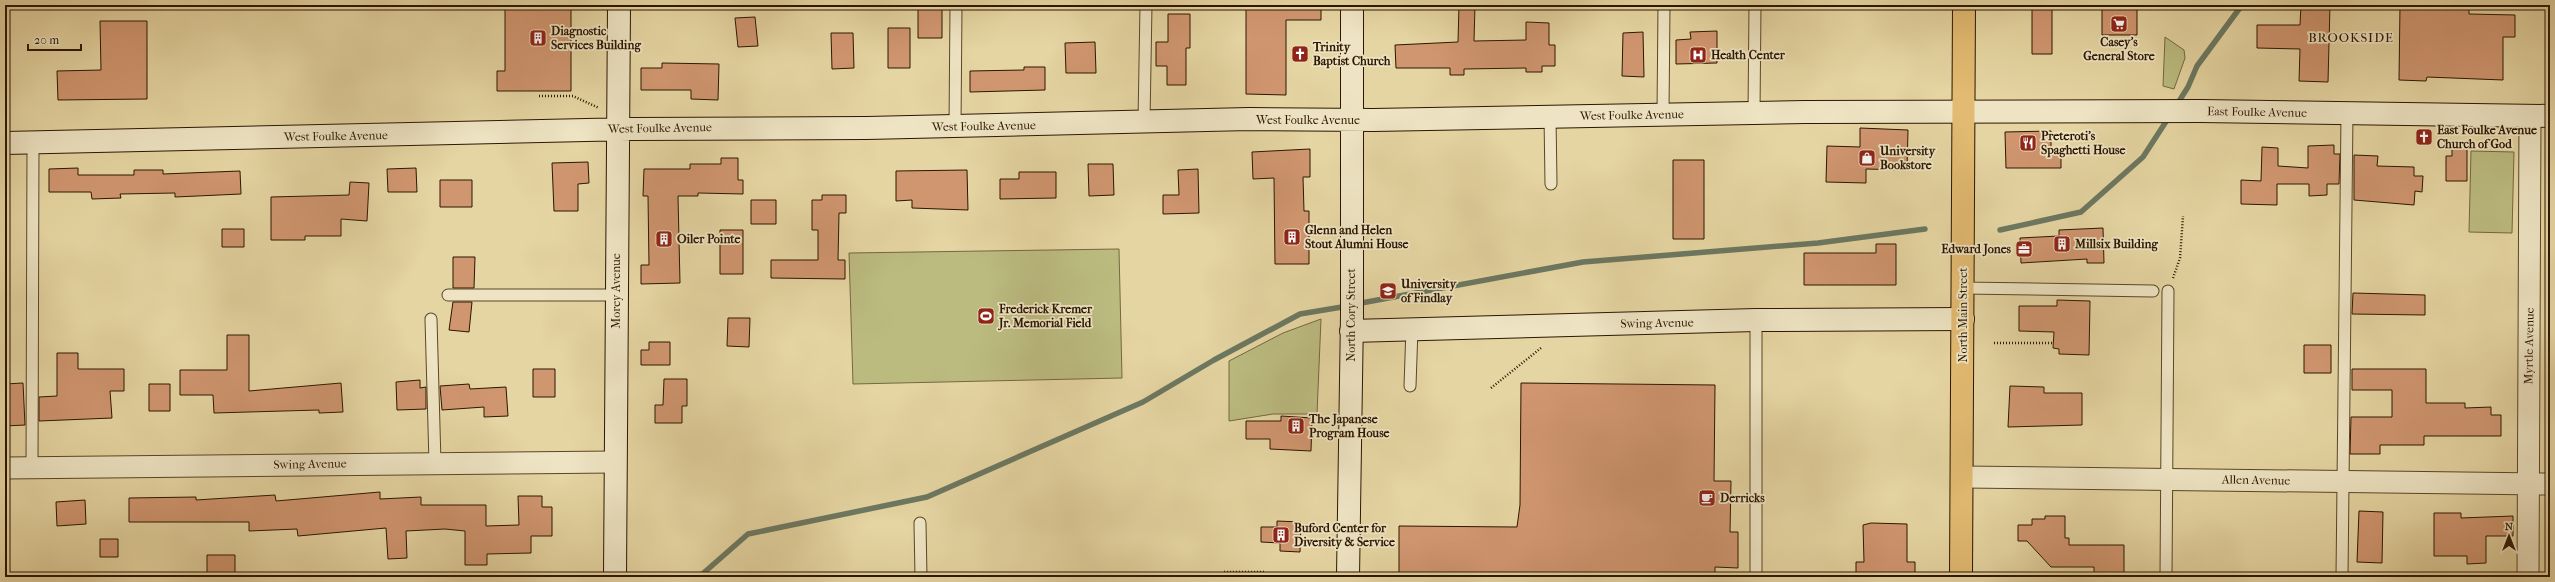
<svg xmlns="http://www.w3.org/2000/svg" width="2555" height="582" viewBox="0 0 2555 582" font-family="'IM FELL French Canon',serif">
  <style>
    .green { fill: #bbbb80; stroke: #746840 }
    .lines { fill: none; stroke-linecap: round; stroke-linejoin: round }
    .stream { stroke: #6c7861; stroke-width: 5.5 }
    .building { fill: #d09670; stroke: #2c1600 }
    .lane-casing { stroke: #5a4628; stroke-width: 13 }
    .street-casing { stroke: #5a4628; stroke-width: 23 }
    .secondary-casing { stroke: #2c1600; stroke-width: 24 }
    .primary-casing { stroke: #2c1600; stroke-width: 24 }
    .path { stroke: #2c1600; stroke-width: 2.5; stroke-dasharray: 1 2; stroke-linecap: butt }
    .lane { stroke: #eee4c3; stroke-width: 11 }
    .street { stroke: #eee4c3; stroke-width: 21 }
    .secondary { stroke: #eee4c3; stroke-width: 22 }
    .primary { stroke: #e2ba71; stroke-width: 22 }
    .labels { text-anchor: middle; stroke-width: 3.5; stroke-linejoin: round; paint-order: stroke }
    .poi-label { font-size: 12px; font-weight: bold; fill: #2c1600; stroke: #eee4c3; text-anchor: start }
    .street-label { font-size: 12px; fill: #2c1600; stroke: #eee4c3 }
    .neighbourhood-label { font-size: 13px; letter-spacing: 1px; fill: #2c1600; stroke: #eee4c3 }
  </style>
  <rect width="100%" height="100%" fill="#e5d5a2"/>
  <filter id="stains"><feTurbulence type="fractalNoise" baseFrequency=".005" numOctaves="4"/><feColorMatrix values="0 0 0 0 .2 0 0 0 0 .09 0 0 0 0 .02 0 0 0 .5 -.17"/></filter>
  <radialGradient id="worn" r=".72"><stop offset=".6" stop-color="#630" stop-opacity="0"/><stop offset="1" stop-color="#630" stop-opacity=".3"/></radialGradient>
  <!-- green -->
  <path class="green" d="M2165,37L2184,50L2185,58L2174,89L2163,86Z
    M2471,151L2514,152L2512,233L2469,232Z
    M1119,249L1122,378L853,384L849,253Z
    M1321,319L1317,414H1273L1229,421V361L1283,333Z"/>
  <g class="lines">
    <!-- stream -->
    <path class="stream" d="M2176,106L2188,87L2197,66L2242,5
      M2000,230L2081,212L2143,157L2169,117
      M1356,304L1583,262L1818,243L1925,229
      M699,577L748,534L927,497L1143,402L1214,360L1300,314L1348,306"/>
  </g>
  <!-- building -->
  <path class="building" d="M505,5H571V91H497V71H505Z
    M918,5H942V38H918Z
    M1246,5H1321V20H1286V95L1246,94Z
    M1459,5H1475L1474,41L1526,40V22L1549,23V45H1555V66H1542V72H1526V68L1464,69V75H1450V68H1396L1395,45L1458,42Z
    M2032,5H2052V54H2032Z
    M2102,5H2137V35H2102Z
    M2301,5H2330L2328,82L2299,81L2300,49L2257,48V25H2300Z
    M2400,5H2469V14L2515,15V37H2503V80L2427,77L2426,81L2399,80Z
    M1168,14H1190V48H1186V85H1167V66H1156V42H1168Z
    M755,17L758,46L738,47L735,18Z
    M100,21H147V99L58,100L57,71L101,70Z
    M888,28H910V68H888Z
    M1717,31V63L1676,64V40L1691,39L1690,32Z
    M1643,32L1644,77L1622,76L1623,33Z
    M831,33H853L854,68L832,69Z
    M1095,42L1096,73H1066L1065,43Z
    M662,63L719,64L718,100L691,99V90H641V68H662Z
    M1024,67H1045V90L970,92V71L1024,70Z
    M1860,128L1908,130L1907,170L1866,169V183L1826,182L1827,146L1860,147Z
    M2051,131V154H2061V168H2006L2005,132Z
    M2452,144H2467V181H2446V156H2452Z
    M2334,145V154H2340L2339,184H2327V195L2309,196V184H2277V205L2241,204V180L2261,181L2262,147L2278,148V166L2308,168V146Z
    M1310,149V177H1303L1304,211H1309V264H1275L1274,178L1253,179L1252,152Z
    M2354,155L2378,156L2377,166L2414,167V176H2423L2422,192L2415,191L2414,205L2354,200Z
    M721,158H738V180H743V194L698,193V196H678L680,283L641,284V265H649L648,196H643L644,169H690V164H721Z
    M1673,160H1704V239H1673Z
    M588,162L589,183L578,184V211H554L552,163Z
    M1088,164H1113L1114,195L1089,196Z
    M78,168V175H134V170H163V174L240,171L241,194L175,197V193L120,194L121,198L92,199L91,192H49V169Z
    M416,168L417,192H388L387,169Z
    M1198,169L1199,213L1163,214V195H1179L1178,170Z
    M967,170L968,210L912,208V200L896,201V171Z
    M1019,172H1056V198L1000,199V179H1019Z
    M440,180H472V207H440Z
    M350,182L369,183L367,221L341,219V236H305V240H271V197L349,195Z
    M822,195H846V213H839L838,260H845V279L771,278V260H818V230H812V200H822Z
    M751,200H776V224H751Z
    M2103,228L2104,263H2087V259L2021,263L2020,238L2059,236V230Z
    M222,229H244V247H222Z
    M720,230H743V274H720Z
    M1876,244H1896V285H1804V253H1876Z
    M453,257H475L474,288H453Z
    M2353,293L2425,295V315L2352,314Z
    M2057,300L2090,301L2089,355L2059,354V349L2053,348L2054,332L2019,331V306H2057Z
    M453,302H472L469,332L449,330Z
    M728,318H750L749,347L727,346Z
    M227,335H249V391L341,383L343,412L319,413V410L214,413L213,395H180V370H227Z
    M649,342H670V365H641V350H649Z
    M2304,345H2331V373H2304Z
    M57,353H78V369H124V391H110L112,418L39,421V397L57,396Z
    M533,369H555V397H533Z
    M2352,369H2426V403H2465V408L2491,407V415H2501V436H2424V445H2380V454H2350L2351,417H2392V390H2352Z
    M664,379H687V406H682V423H655V405H663Z
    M420,380V388L426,387V409L397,410L396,382Z
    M23,383L25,425L5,426V384Z
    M1521,383L1715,385L1714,481H1731L1730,532H1738V568L1715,567V577H1399V526L1517,527L1520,505Z
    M149,384H170V411H149Z
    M469,384L470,389L506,387L508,416L484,417V407L442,410L440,386Z
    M2010,386L2044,387V393H2082V425L2008,427Z
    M1281,416L1312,418L1311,451L1270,449V439H1246V421H1281Z
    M380,492V499L421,497V505H486V526L519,525L518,496H542V507H552V536H531V553L487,554V565H465V531L445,529L406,531L407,558L388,559L386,528L298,536L297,529L249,531V522H129V498L196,497V500L275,495L276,501Z
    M85,500L86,524L57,526L56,502Z
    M2359,511L2383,512L2382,563L2357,562Z
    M2434,513H2461V518L2513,516V536H2486V563L2467,564V556H2434Z
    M2045,516H2065V538H2069V545H2124V577H2094V567H2051L2027,541H2018V525H2032V519H2045Z
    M1277,521L1301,522L1300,552L1280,551V543L1261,542V527H1277Z
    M1871,523L1907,524V562H1915V577H1856V562H1864L1863,525Z
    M100,539H118V557H100Z
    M207,555H235V575H207Z"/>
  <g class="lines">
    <!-- lane casing -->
    <g class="lane-casing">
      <path id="lane" d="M1754,113L1755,5
        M1663,114L1664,5
        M1550,116L1551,184
        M1144,122L1146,5
        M955,127L956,5
        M1963,288L2153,291
        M448,295H616
        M431,319L435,463
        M1756,320V577
        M1410,386L1412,328
        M32,468L33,142
        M920,523L921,577
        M2166,577L2168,291
        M2342,577L2347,113"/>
    </g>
    <!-- street casing -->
    <g class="street-casing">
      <path id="street" d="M5,468L615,462
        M1962,477L2550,484
        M2528,577L2530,116"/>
    </g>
    <!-- secondary casing -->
    <g class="secondary-casing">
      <path id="secondary" d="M5,143L631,129L867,128L1249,119L1373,120L1805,112L2201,111L2550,116
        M1351,331L1756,320L1963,319
        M615,577L619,5
        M1348,577L1352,315V5"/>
    </g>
    <!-- primary casing -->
    <g class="primary-casing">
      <path id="primary" d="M1961,577L1964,5"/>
    </g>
    <!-- path -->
    <path class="path" d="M539,96H573L599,108
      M2173,278L2180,258L2183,216
      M1994,343H2054
      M1491,388L1541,348
      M1224,572H1265"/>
    <!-- lane -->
    <use href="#lane" class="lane"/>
    <!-- street -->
    <use href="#street" class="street"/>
    <!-- secondary -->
    <use href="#secondary" class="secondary"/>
    <!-- primary -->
    <use href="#primary" class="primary"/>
  </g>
  <!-- icons -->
  <defs>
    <g id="supermarket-square" transform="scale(0.9)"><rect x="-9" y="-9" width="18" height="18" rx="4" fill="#8f2418" stroke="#eee4c3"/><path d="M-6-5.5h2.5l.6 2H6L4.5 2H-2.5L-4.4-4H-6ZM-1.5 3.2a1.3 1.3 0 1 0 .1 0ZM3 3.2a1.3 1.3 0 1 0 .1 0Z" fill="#fff"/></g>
    <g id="building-square" transform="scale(0.9)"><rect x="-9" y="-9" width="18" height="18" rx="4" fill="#8f2418" stroke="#eee4c3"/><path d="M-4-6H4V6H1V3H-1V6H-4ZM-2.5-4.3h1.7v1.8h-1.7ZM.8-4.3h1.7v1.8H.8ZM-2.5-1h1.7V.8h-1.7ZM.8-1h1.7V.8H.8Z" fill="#fff"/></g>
    <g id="church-square" transform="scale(0.9)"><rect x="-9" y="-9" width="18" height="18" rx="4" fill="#8f2418" stroke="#eee4c3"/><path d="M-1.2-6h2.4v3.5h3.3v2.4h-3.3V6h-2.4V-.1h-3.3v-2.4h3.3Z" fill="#fff"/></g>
    <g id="hospital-square" transform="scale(0.9)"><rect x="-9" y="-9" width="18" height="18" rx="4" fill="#8f2418" stroke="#eee4c3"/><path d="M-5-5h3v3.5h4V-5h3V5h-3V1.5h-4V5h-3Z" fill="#fff"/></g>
    <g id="restaurant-square" transform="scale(0.9)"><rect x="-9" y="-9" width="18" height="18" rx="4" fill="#8f2418" stroke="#eee4c3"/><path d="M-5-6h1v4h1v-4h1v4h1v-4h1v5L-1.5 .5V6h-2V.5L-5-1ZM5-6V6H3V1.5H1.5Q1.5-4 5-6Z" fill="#fff"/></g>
    <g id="shop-square" transform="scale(0.9)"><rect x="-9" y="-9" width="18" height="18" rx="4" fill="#8f2418" stroke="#eee4c3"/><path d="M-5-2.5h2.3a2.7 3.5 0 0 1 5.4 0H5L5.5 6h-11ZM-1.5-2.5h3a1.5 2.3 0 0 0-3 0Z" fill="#fff"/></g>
    <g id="office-square" transform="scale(0.9)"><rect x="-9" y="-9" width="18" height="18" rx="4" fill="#8f2418" stroke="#eee4c3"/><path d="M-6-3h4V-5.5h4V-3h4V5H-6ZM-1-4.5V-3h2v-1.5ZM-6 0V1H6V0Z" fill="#fff"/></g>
    <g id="university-square" transform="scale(0.9)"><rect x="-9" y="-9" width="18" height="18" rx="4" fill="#8f2418" stroke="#eee4c3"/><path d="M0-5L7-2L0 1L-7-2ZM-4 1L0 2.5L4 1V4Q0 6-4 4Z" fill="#fff"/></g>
    <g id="stadium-square" transform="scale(0.9)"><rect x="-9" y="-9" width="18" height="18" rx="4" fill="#8f2418" stroke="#eee4c3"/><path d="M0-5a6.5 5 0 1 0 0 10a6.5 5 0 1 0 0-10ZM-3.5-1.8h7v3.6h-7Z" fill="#fff"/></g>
    <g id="cafe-square" transform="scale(0.9)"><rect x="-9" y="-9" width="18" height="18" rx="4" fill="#8f2418" stroke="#eee4c3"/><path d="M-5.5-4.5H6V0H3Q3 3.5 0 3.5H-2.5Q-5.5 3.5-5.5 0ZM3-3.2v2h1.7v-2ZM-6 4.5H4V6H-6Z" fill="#fff"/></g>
  </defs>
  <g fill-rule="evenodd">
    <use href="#supermarket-square" x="2119" y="24"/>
    <use href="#building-square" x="538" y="38"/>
    <use href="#church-square" x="1300" y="54"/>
    <use href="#hospital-square" x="1698" y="55"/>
    <use href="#church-square" x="2424" y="137"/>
    <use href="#restaurant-square" x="2028" y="143"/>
    <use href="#shop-square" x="1867" y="158"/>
    <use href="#building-square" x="1292" y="237"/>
    <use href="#building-square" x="664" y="239"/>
    <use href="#building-square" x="2062" y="244"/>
    <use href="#office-square" x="2024" y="249"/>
    <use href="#university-square" x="1388" y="291"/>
    <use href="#stadium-square" x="986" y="316"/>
    <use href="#building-square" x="1296" y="426"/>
    <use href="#cafe-square" x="1707" y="498"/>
    <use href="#building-square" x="1281" y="535"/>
  </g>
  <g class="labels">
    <!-- poi labels -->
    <g class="poi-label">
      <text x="551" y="35">Diagnostic<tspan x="551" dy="14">Services Building</tspan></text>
      <text x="2119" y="46" text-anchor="middle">Casey's<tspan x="2119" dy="14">General Store</tspan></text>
      <text x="1313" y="51">Trinity<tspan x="1313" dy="14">Baptist Church</tspan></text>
      <text x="1711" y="59">Health Center</text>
      <text x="2437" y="134">East Foulke Avenue<tspan x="2437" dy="14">Church of God</tspan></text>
      <text x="2041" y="140">Preteroti's<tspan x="2041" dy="14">Spaghetti House</tspan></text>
      <text x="1880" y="155">University<tspan x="1880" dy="14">Bookstore</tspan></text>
      <text x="1305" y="234">Glenn and Helen<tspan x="1305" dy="14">Stout Alumni House</tspan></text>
      <text x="677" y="243">Oiler Pointe</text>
      <text x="2075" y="248">Millsix Building</text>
      <text x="2011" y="253" text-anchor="end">Edward Jones</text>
      <text x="1401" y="288">University<tspan x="1401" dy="14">of Findlay</tspan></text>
      <text x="999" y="313">Frederick Kremer<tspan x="999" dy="14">Jr. Memorial Field</tspan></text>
      <text x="1309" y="423">The Japanese<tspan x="1309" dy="14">Program House</tspan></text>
      <text x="1720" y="502">Derricks</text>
      <text x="1294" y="532">Buford Center for<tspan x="1294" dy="14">Diversity &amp; Service</tspan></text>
    </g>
    <!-- street labels -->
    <g class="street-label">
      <text transform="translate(2257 112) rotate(1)" y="4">East Foulke Avenue</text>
      <text transform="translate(1632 115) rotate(-1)" y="4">West Foulke Avenue</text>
      <text x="1308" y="124">West Foulke Avenue</text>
      <text transform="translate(984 126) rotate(-1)" y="4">West Foulke Avenue</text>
      <text transform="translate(660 128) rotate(-1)" y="4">West Foulke Avenue</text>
      <text transform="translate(336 136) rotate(-1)" y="4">West Foulke Avenue</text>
      <text transform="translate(616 291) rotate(-90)" y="4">Morey Avenue</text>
      <text transform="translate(1351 315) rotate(-90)" y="4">North Cory Street</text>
      <text transform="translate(1963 315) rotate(-90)" y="4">North Main Street</text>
      <text transform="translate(1657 323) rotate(-1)" y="4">Swing Avenue</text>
      <text transform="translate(2529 346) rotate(-89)" y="4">Myrtle Avenue</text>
      <text transform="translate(310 464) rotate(-1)" y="4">Swing Avenue</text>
      <text transform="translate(2256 480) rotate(1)" y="4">Allen Avenue</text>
    </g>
    <!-- neighbourhood labels -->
    <g class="neighbourhood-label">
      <text x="2351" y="42">BROOKSIDE</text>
    </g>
  </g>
  <!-- margin -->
  <rect width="2555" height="582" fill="none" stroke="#e5d5a2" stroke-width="20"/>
  <rect x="6" y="6" width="2543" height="570" fill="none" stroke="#2c1600" stroke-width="2"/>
  <rect x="10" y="10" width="2535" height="562" fill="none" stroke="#2c1600"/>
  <!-- north arrow -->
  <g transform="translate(2509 536)" stroke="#eee4c3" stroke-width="3" paint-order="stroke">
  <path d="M0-3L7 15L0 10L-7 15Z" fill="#2c1600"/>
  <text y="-6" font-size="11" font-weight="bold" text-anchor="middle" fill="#2c1600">N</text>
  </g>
  <!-- scale -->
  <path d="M28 44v6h53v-6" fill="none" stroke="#2c1600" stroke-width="2"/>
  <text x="34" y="44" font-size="12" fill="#2c1600" stroke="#eee4c3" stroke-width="3" paint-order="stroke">20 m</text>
  <rect width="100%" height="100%" filter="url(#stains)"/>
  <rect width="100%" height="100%" fill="url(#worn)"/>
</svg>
